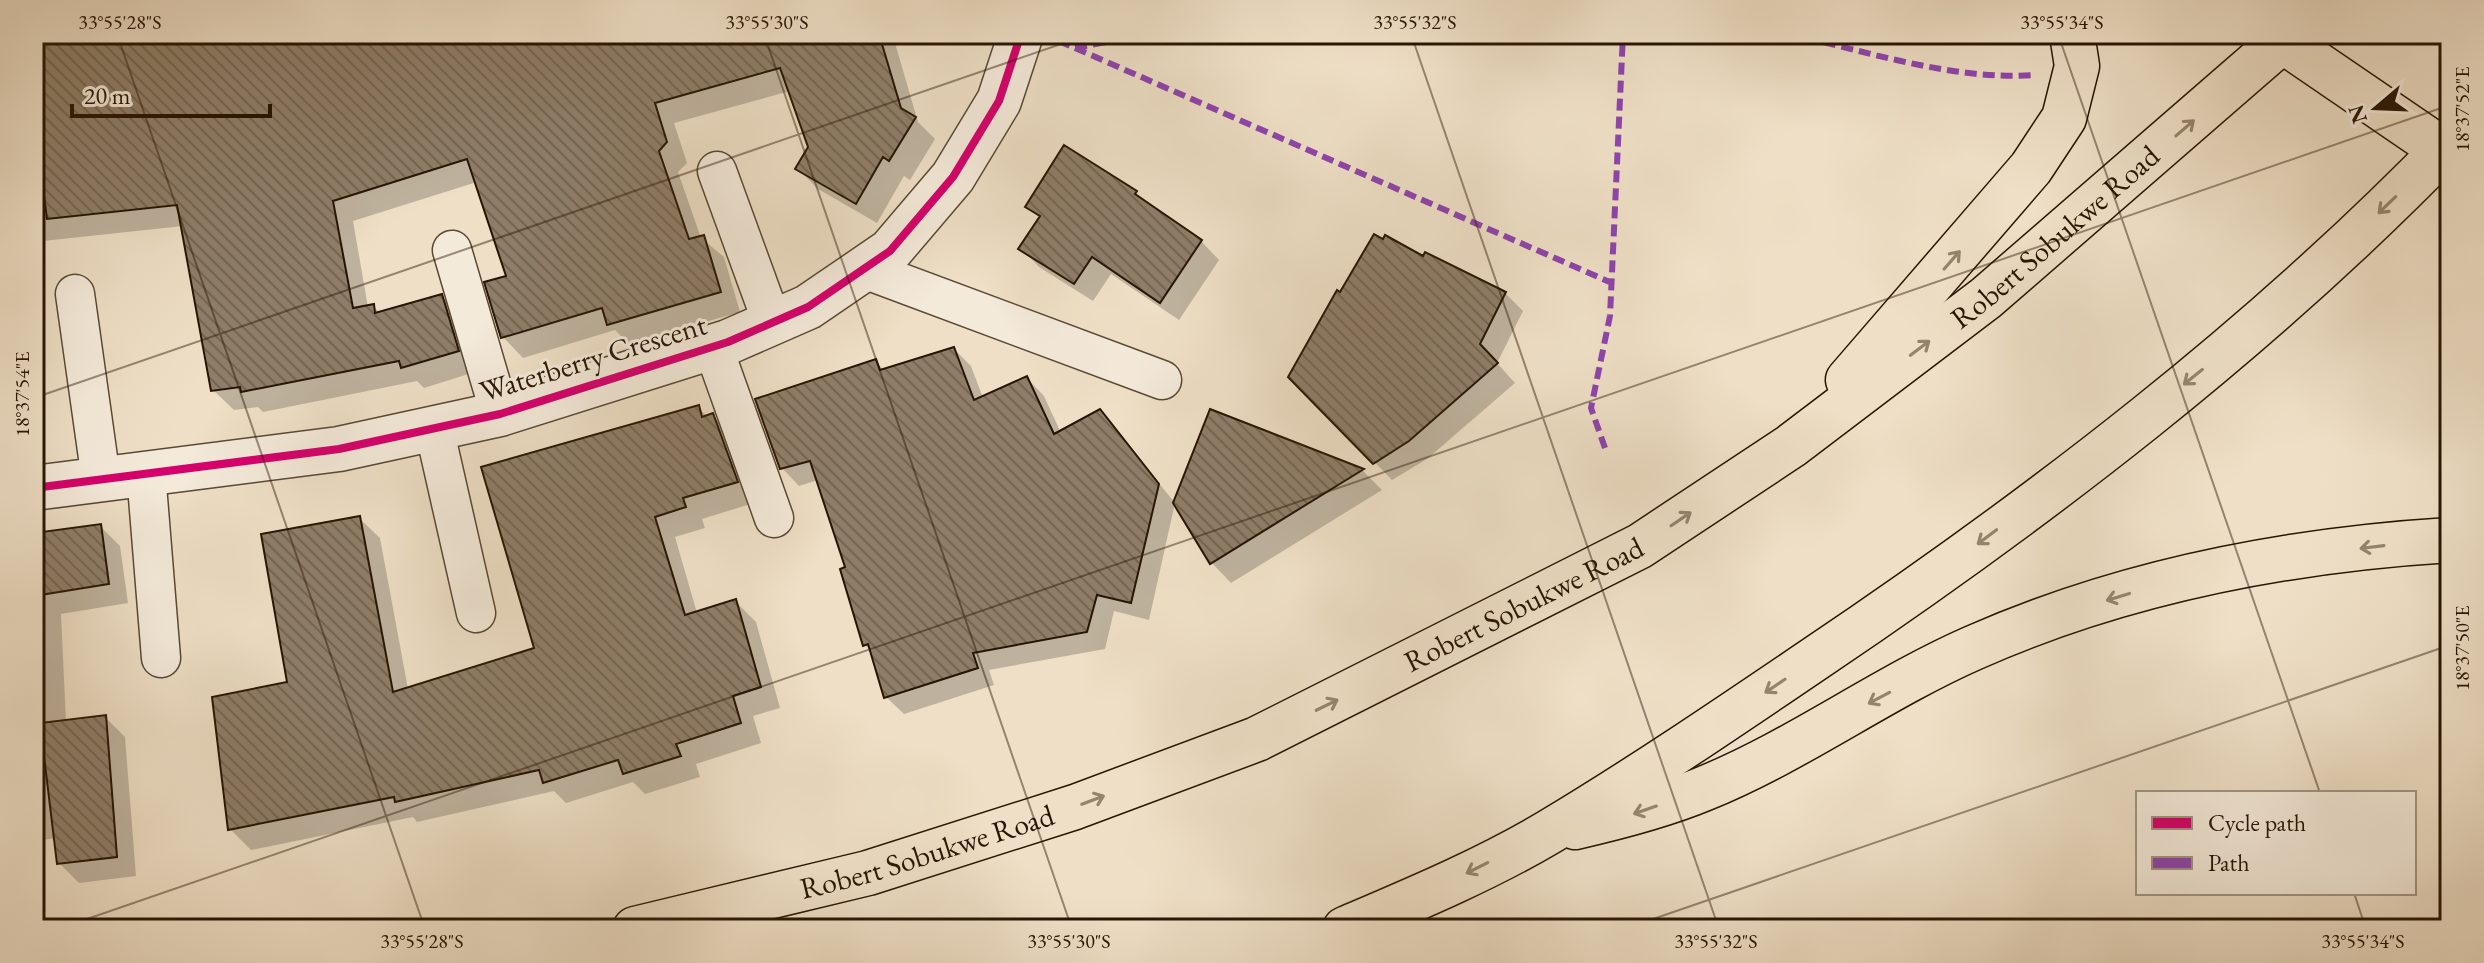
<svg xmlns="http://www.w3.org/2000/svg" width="2484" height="963" viewBox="0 0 2484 963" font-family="'EB Garamond',serif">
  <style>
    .shadow { fill: #0003 }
    .building { fill: url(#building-back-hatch); stroke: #271503; stroke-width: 2 }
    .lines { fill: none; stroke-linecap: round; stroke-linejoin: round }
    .service-casing { stroke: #594834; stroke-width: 41 }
    .minor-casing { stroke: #594834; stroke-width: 47 }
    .primary-casing { stroke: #271503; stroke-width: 47 }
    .service { stroke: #f4eada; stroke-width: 38 }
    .minor { stroke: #f4eada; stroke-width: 44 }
    .primary { stroke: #eedfc6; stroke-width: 44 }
    .quiet { stroke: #8e44ad; stroke-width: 6; stroke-dasharray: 12 6; stroke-linecap: butt }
    .cycleway-casing { stroke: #f4eada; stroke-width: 13 }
    .cycleway { stroke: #d6006c; stroke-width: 8 }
    .oneway { stroke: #94846e }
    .ticks { fill: none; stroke: #271503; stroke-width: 2; stroke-opacity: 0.45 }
    .labels { text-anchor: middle; stroke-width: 6; stroke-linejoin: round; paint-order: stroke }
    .street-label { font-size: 30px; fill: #271503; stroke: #f4eada }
    .neatline { fill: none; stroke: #271503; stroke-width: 3 }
    .ticks-label { font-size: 20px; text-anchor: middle; fill: #271503 }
  </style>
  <defs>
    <pattern id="building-back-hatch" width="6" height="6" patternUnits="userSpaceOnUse" patternTransform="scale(2)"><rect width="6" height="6" fill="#8e7e68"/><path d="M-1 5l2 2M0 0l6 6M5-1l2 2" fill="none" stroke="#746653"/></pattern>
  </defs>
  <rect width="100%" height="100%" fill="#eedfc6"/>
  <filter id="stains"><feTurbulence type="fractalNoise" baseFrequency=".0025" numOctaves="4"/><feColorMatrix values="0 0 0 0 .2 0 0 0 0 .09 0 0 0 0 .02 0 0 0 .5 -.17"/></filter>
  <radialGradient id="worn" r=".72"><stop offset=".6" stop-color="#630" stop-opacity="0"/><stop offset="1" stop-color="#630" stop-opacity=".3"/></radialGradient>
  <!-- shadow -->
  <path class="shadow" d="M34,34H924L895,43L918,122L935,139L910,180L904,176L877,223L818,189L797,168L810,147L790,91L674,123L687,163L678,172L701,238L724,257L740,312L629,344L615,330L523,358L503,337L509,277L477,182L353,221L368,307L373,306L381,314L441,296L462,317L478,371L424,388L417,381L263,412L258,407L234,410L213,390L183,226L34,242Z
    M1065,147L1136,193L1201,241L1219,260L1179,320L1111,274L1093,301L1039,267L1021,248L1040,219L1028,206Z
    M1424,259L1505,293L1523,311L1497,363L1515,383L1427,459L1392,480L1291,376L1340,294Z
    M954,349L971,366L983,398L1027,378L1044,396L1061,433L1100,411L1175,503L1211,412L1363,471L1382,490L1231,583L1211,562L1175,503L1149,620L1114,611L1105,649L989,670L994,685L904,714L886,697L873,653L865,645L848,568L818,480L799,486L782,468L875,361L884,370Z
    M698,408L708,417L713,416L733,436L757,502L702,519L705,528L675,537L697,613L736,602L756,622L780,708L753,716L761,743L696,764L700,777L645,794L633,782L566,803L554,791L417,822L413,817L251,850L230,829L359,518L380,538L408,689L536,649Z
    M100,526L120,546L128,603L61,614L66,722L105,717L125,737L136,876L79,883L59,863L57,838L34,841V535Z"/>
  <!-- building -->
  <path class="building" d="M34,34H879L901,108L916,117L889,161L883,157L856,204L795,169L808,147L780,68L655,103L667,142L659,151L689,239L704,235L721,292L607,325L602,308L501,338L484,282L506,276L467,159L333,201L353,308L374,304L375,313L442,294L459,351L401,368L399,361L241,392L240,387L211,391L177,205L47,219L40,165L34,166Z
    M1064,145L1137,191L1135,194L1202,240L1160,303L1092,257L1074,284L1018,249L1040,216L1025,207Z
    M1374,234L1383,239L1385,235L1423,256L1425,252L1506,292L1480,344L1498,363L1409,441L1373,464L1288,377L1337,290L1340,292Z
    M954,347L974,400L1027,376L1054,434L1100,409L1159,484L1131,603L1097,595L1087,632L973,653L978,668L884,698L868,644L863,646L840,569L845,567L810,461L780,469L755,399L876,359L880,370Z
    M699,405L702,417L713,413L738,482L683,498L686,507L655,517L685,615L736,599L761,687L733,696L741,723L676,744L681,756L623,774L618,760L543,783L539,770L395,802L394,797L228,830L212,697L287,682L261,534L360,516L393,692L534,648L481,467Z
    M1210,409L1364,469L1210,564L1173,503Z
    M101,524L109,584L34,596V533Z
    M106,715L117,857L57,864L40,723Z"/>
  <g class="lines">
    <!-- service casing -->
    <g class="service-casing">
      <path id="service" d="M717,171L772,322
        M452,250L500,414
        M864,269L1162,380
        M75,294L101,479
        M713,347L774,518
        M434,428L476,613
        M146,473L161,658"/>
    </g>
    <!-- minor casing -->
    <g class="minor-casing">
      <path id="minor" d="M34,488L339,449L500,414L728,342L808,307L890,251L953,177L999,101L1021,34"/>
    </g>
    <!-- primary casing -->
    <g class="primary-casing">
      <g id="primary">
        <path d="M2283,41L2450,155"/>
        <path d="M1848,380L2031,168L2064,118L2077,66L2072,34"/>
        <path d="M1575,827C1619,817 1662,806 1703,789C1797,751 1880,689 1973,648C2122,582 2287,550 2450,540"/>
        <path id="s1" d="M635,929L868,873L1075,807L1257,739L1640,546L1791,446L1986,298L2290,34"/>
        <path d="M1345,929C1413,900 1485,870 1549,832C1639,778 1726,719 1813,660C2039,508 2260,339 2450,143"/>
      </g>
    </g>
    <!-- service -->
    <use href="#service" class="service"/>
    <!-- minor -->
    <use href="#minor" class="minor"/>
    <!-- primary -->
    <use href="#primary" class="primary"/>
    <!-- quiet -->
    <path class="quiet" d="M1042,34L1075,48L1149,34
      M1789,34C1865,51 1956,81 2033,75
      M1075,48L1612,283
      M1605,448L1591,408L1610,316L1623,34"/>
    <!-- cycleway casing -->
    <g class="cycleway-casing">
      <path id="cycleway" d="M34,488L339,449L500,414L728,342L808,307L890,251L953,177L999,101L1021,34"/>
    </g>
    <!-- cycleway -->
    <use href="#cycleway" class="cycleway"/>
  </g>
  <!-- one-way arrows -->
  <defs><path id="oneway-shaft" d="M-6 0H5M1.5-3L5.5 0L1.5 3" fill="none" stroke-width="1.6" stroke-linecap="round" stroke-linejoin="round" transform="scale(2)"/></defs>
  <g class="oneway">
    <use href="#oneway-shaft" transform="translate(2185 128) rotate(-41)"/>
    <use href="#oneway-shaft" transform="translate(2387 205) rotate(136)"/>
    <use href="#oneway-shaft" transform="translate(1952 260) rotate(-49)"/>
    <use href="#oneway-shaft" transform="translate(1920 348) rotate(-37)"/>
    <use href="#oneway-shaft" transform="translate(2193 377) rotate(141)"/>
    <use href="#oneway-shaft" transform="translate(1681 519) rotate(-34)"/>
    <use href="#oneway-shaft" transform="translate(1987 537) rotate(143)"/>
    <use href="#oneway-shaft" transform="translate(2372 547) rotate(173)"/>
    <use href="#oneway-shaft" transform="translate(2118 597) rotate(163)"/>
    <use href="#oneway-shaft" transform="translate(1775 686) rotate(146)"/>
    <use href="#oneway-shaft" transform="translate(1879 698) rotate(152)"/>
    <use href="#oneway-shaft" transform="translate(1327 705) rotate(-26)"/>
    <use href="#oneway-shaft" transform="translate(1093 800) rotate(-21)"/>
    <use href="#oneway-shaft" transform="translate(1645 810) rotate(161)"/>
    <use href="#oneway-shaft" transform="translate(1477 868) rotate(153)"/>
  </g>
  <!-- ticks -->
  <path class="ticks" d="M117,34L425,929M764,34L1072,929M1411,34L1719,929M2058,34L2320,793M34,398L1090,34M2354,893L2366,929M58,929L2450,105M1624,929L2450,645"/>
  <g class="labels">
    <!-- street labels -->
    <g class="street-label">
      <text dy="10" stroke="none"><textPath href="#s1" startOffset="1598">Robert Sobukwe Road</textPath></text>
      <text transform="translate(593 358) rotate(-17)" y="10">Waterberry Crescent</text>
      <text dy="10" stroke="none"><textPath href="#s1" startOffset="950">Robert Sobukwe Road</textPath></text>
      <text dy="10" stroke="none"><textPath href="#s1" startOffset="302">Robert Sobukwe Road</textPath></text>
    </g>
  </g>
  <!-- margin -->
  <rect width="2484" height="963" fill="none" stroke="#eedfc6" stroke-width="88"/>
  <!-- legend -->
  <rect x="2136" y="791" width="280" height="104" fill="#f4eada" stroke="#a29584" stroke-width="2"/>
  <rect x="2152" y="817" width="40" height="12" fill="#d6006c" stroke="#a29584" stroke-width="2"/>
  <text x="2208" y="831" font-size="24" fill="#271503">Cycle path</text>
  <rect x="2152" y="857" width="40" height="12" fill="#8e44ad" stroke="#a29584" stroke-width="2"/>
  <text x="2208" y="871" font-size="24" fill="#271503">Path</text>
  <!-- north arrow -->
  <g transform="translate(2376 108) rotate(251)" stroke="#f4eada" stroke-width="6" paint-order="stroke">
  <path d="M0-6L14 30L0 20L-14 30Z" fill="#271503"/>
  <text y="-12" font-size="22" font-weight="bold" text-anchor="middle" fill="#271503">N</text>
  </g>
  <!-- scale -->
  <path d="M72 104v12h198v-12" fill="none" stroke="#271503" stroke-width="4"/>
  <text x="84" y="104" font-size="24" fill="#271503" stroke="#f4eada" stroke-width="6" paint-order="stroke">20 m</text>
  <rect x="44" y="44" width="2396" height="875" class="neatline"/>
  <g class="ticks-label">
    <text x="120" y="29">33°55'28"S</text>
    <text x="767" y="29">33°55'30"S</text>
    <text x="1415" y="29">33°55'32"S</text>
    <text x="2062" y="29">33°55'34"S</text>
    <text transform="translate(2462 109) rotate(-90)" y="7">18°37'52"E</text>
    <text transform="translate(22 394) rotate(-90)" y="7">18°37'54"E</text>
    <text transform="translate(2462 648) rotate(-90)" y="7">18°37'50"E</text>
    <text x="422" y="948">33°55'28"S</text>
    <text x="1069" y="948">33°55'30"S</text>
    <text x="1716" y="948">33°55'32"S</text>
    <text x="2363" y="948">33°55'34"S</text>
  </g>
  <rect width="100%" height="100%" filter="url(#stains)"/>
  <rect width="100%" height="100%" fill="url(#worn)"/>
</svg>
